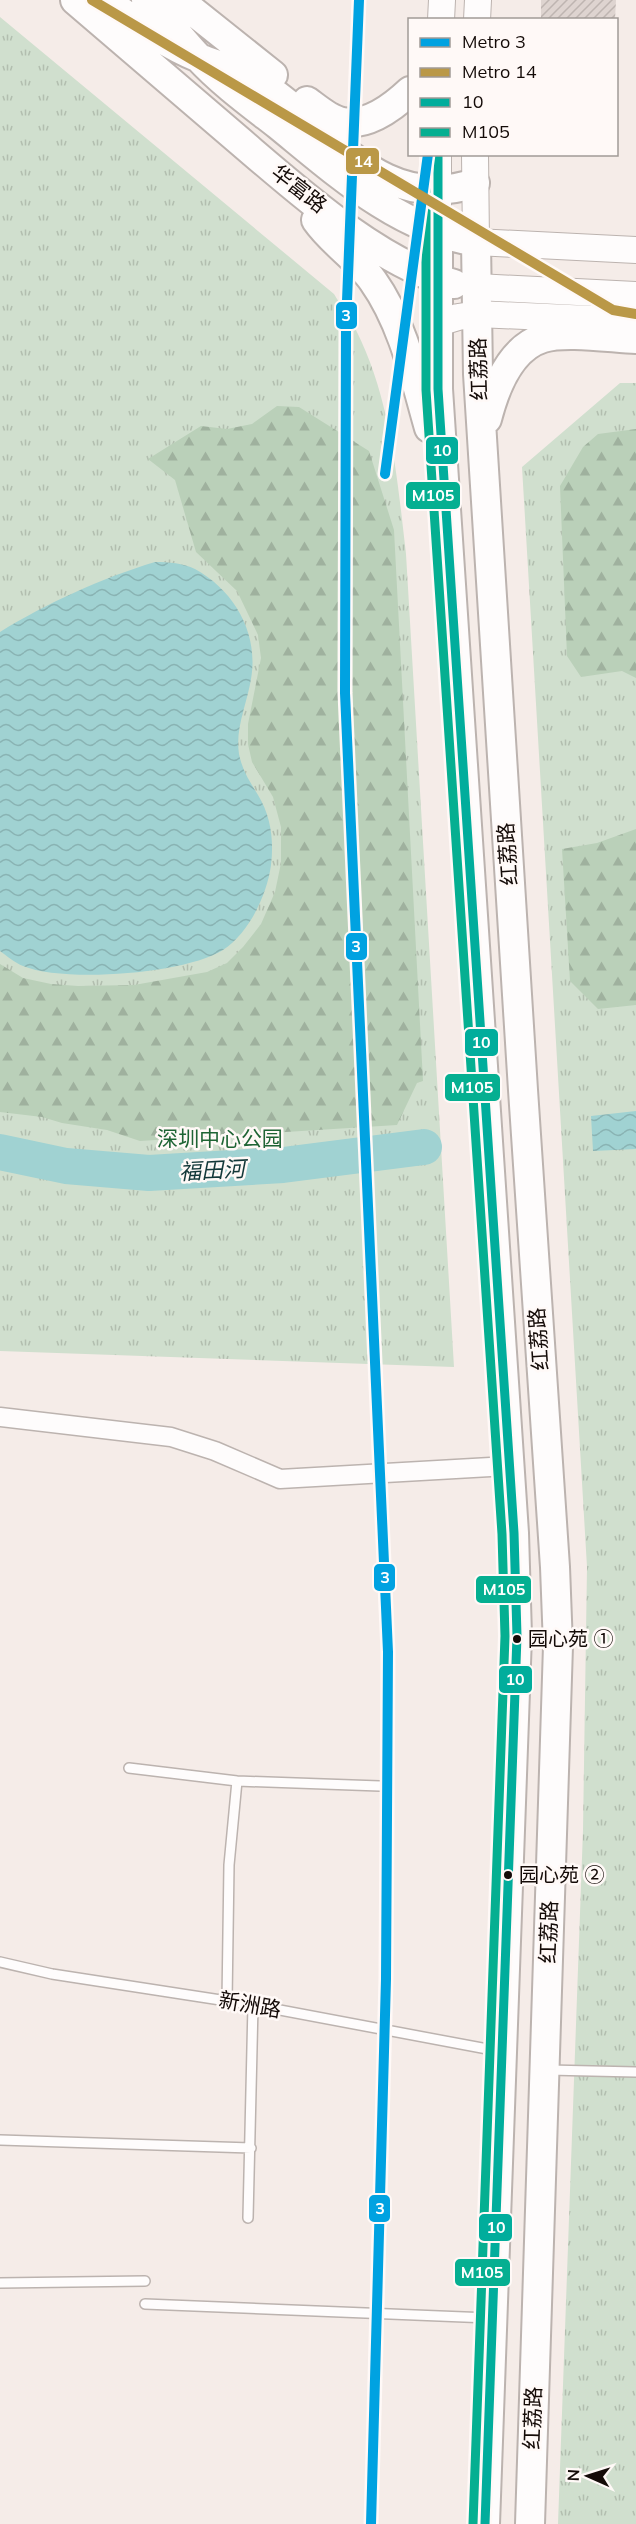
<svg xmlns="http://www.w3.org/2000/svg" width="636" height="2524" viewBox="0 0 636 2524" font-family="Mulish,'Noto Sans SC',sans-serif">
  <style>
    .grass { fill: url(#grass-tufts) }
    .forest { fill: url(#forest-firs) }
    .water { fill: url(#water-waves) }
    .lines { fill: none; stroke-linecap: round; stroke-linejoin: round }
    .river { stroke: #a0d2d2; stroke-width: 36 }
    .building { fill: url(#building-hatch) }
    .lane-casing { stroke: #bcb3af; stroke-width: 12 }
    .street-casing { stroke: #bcb3af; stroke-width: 21 }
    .secondary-casing { stroke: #bcb3af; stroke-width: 28 }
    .primary-casing { stroke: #bcb3af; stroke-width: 32 }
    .lane { stroke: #fefcfc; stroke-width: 9 }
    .street { stroke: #fefcfc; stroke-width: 18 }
    .secondary { stroke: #fefcfc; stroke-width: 26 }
    .primary { stroke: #fefcfc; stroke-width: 28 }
    .bus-1-casing { stroke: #fff9f7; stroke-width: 14 }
    .bus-2-casing { stroke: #fff9f7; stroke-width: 14 }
    .bus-1 { stroke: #01ad9c; stroke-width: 9 }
    .bus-2 { stroke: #05af91; stroke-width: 9 }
    .metro-1-casing { stroke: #fff9f7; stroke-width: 15 }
    .metro-2-casing { stroke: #fff9f7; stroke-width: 15 }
    .metro-1 { stroke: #00a2e1; stroke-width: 10 }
    .metro-2 { stroke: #ba9847; stroke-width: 10 }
    .bus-dot { fill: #140b08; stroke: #fff9f7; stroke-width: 2 }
    .labels { text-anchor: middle; stroke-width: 5; stroke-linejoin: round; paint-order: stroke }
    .bus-label { font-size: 20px; fill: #140b08; stroke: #fff9f7; text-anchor: start }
    .street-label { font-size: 21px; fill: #140b08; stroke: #fff9f7 }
    .park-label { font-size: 21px; fill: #1e6434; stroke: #fff9f7 }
    .water-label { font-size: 22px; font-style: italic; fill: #133839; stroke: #fff9f7 }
    .line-badge { stroke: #fff9f7; stroke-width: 2 }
    .badge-label { font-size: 16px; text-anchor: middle; font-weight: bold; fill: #fff }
  </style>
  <defs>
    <pattern id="grass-tufts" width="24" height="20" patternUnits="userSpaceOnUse" patternTransform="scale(1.5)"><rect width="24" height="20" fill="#d0dfce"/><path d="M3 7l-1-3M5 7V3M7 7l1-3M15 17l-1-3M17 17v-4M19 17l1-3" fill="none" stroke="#b2beaf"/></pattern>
    <pattern id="forest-firs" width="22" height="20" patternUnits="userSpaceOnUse" patternTransform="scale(1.5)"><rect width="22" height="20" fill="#bad0b9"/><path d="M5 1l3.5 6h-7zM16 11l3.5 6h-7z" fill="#9fb19e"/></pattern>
    <pattern id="water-waves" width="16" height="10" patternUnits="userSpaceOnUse" patternTransform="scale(1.5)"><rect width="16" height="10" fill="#a0d2d2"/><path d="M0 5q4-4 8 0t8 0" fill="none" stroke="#89b3b3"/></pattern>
    <pattern id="building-hatch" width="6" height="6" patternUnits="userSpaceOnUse" patternTransform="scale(1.5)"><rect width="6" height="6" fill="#ded4d0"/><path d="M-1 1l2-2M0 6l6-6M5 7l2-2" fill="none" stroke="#beb5b1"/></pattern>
  </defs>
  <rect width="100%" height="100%" fill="#f5ece8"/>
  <!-- grass -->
  <path class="grass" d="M0,17L334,294C341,306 350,317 356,330C391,400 397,477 406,554L454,1367L0,1351Z
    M620,383H636V2524H558L583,1830L587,1567L522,467Z"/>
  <!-- forest -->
  <path class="forest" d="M277,406L299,407L369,451L394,530L423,1081L417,1083L397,1125L140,1141L107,1130L62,1123L42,1117L0,1112V964L23,978L51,984L78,986L134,985L207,972L227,963L243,947L261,924L275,892L281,863V827L273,797L252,762L248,744V724L261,658L258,635L237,591L196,552L175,480L148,459L201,426L227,429L252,424Z
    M636,429V678L622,671L581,677L567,656L560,486L583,447L598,434Z
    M636,829V1005L598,1009L570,981L562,849L597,843Z"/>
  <!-- water -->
  <path class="water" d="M155,562C169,562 183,563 195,569C235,591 259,634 251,679C247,704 235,728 239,754C242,770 250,782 258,795C271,816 274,841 271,865C267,895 249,933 223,950C185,974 64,983 23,966C15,963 7,956 0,951V632C47,603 102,578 155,562Z
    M636,1111V1149L593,1151L591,1116Z"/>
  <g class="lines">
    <!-- river -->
    <path class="river" d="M0,1152L66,1166L149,1173L283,1165L424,1147"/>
  </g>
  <!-- building -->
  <path class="building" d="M541,0H616L615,20H541Z"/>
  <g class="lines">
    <!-- lane casing -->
    <g class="lane-casing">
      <path id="lane" d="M129,1768L237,1781L380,1786
        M0,1962L52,1974L253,2005L498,2051
        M227,2001L229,1865L237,1781
        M548,2070L636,2072
        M0,2140L251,2148
        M248,2218L253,2005
        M0,2283L145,2281
        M145,2304L489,2318"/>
    </g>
    <!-- street casing -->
    <g class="street-casing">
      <path id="street" d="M0,1417L171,1437L215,1451L280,1479L508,1466"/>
    </g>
    <!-- secondary casing -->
    <g class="secondary-casing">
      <path id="secondary" d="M441,20L442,0
        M477,20L478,0
        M438,154V232
        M475,154L476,242L636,250
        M477,287L636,295
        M438,323L458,317L478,314L636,321"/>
    </g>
    <!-- primary casing -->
    <g class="primary-casing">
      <path id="primary" d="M75,0C128,46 182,91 235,137C296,189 377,263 454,284
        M105,0C135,21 164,44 199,58C219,66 239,70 258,82C329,126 380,215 475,183
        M146,0C165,17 180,38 198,57C221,82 251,104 278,125C337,173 398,229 476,242L478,374L523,1090L555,1567L558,1646L530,2524
        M179,0L273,75
        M307,101C318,109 330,120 343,122C368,126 393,107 410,91
        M316,220C332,243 357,258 373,281C403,323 415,379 429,428
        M438,232V389L514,1533L517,1636L485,2524
        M487,419C495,388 510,348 543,338C565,331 611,338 636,339"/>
    </g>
    <!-- lane -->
    <use href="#lane" class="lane"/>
    <!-- street -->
    <use href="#street" class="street"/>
    <!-- secondary -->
    <use href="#secondary" class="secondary"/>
    <!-- primary -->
    <use href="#primary" class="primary"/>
    <!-- bus-1 casing -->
    <g class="bus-1-casing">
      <path id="bus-1" d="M438,154V389L514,1533L517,1636L485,2524"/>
    </g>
    <!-- bus-2 casing -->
    <g class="bus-2-casing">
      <path id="bus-2" d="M426,154V390L502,1534L505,1636L473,2524"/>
    </g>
    <!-- bus-1 -->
    <use href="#bus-1" class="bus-1"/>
    <!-- bus-2 -->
    <use href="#bus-2" class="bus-2"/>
    <!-- metro-1 casing -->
    <g class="metro-1-casing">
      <path id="metro-1" d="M359,0L346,326L345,693L388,1652L386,1979L371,2524
        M385,474L428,154"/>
    </g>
    <!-- metro-2 casing -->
    <g class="metro-2-casing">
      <path id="metro-2" d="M92,0L613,310L636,314"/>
    </g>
    <!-- metro-1 -->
    <use href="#metro-1" class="metro-1"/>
    <!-- metro-2 -->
    <use href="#metro-2" class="metro-2"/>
  </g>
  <!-- markers -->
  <g class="bus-dot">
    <circle cx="517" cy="1639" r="5"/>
    <circle cx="508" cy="1875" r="5"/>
  </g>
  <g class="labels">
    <!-- bus labels -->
    <g class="bus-label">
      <text x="528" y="1646">园心苑 ①</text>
      <text x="519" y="1882">园心苑 ②</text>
    </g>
    <!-- street labels -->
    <g class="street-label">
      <text transform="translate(299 189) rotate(38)" y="7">华富路</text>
      <text transform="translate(479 369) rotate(-92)" y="7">红荔路</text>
      <text transform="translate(508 854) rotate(-94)" y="7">红荔路</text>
      <text transform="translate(539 1339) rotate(-94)" y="7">红荔路</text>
      <text transform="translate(549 1932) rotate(-88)" y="7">红荔路</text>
      <text transform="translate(250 2005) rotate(10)" y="7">新洲路</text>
      <text transform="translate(533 2418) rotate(-88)" y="7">红荔路</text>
    </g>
    <!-- park labels -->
    <g class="park-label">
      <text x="220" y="1146">深圳中心公园</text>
    </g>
    <!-- water labels -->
    <g class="water-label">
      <text transform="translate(212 1170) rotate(-3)" y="8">福田河</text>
    </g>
  </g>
  <g class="line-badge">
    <rect x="345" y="147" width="35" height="28" rx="6" fill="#ba9847"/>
    <rect x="335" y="301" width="23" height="29" rx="6" fill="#00a2e1"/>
    <rect x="425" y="436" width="34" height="29" rx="6" fill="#01ad9c"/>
    <rect x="405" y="481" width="56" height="29" rx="6" fill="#05af91"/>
    <rect x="345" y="932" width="23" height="29" rx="6" fill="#00a2e1"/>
    <rect x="464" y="1028" width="35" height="29" rx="6" fill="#01ad9c"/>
    <rect x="444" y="1073" width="57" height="29" rx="6" fill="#05af91"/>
    <rect x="373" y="1563" width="23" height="29" rx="6" fill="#00a2e1"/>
    <rect x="475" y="1575" width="57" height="29" rx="6" fill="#05af91"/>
    <rect x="498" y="1665" width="35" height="29" rx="6" fill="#01ad9c"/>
    <rect x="368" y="2194" width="23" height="29" rx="6" fill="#00a2e1"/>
    <rect x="478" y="2213" width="35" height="29" rx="6" fill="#01ad9c"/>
    <rect x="454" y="2258" width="57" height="29" rx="6" fill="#05af91"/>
  </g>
  <g class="badge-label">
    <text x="363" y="167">14</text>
    <text x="346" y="321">3</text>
    <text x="442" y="456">10</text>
    <text x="433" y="501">M105</text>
    <text x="356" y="952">3</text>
    <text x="481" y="1048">10</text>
    <text x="472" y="1093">M105</text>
    <text x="385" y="1583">3</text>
    <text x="504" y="1595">M105</text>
    <text x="515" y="1685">10</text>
    <text x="380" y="2214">3</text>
    <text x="496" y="2233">10</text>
    <text x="482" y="2278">M105</text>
  </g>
  <!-- legend -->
  <rect x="408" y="18" width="210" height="138" fill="#fff9f7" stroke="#a19a97" stroke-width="1.5"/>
  <rect x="420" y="38" width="30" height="9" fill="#00a2e1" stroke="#a19a97" stroke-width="1.5"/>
  <text x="462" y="48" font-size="18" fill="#140b08">Metro 3</text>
  <rect x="420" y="68" width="30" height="9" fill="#ba9847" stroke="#a19a97" stroke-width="1.5"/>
  <text x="462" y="78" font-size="18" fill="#140b08">Metro 14</text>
  <rect x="420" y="98" width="30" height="9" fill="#01ad9c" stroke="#a19a97" stroke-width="1.5"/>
  <text x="462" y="108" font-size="18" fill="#140b08">10</text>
  <rect x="420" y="128" width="30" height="9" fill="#05af91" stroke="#a19a97" stroke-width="1.5"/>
  <text x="462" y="138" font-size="18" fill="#140b08">M105</text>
  <!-- north arrow -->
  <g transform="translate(588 2476) rotate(273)" stroke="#fff9f7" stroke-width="4.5" paint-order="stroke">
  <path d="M0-4.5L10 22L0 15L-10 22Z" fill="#140b08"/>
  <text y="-9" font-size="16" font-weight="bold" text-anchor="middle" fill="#140b08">N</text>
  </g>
</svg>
